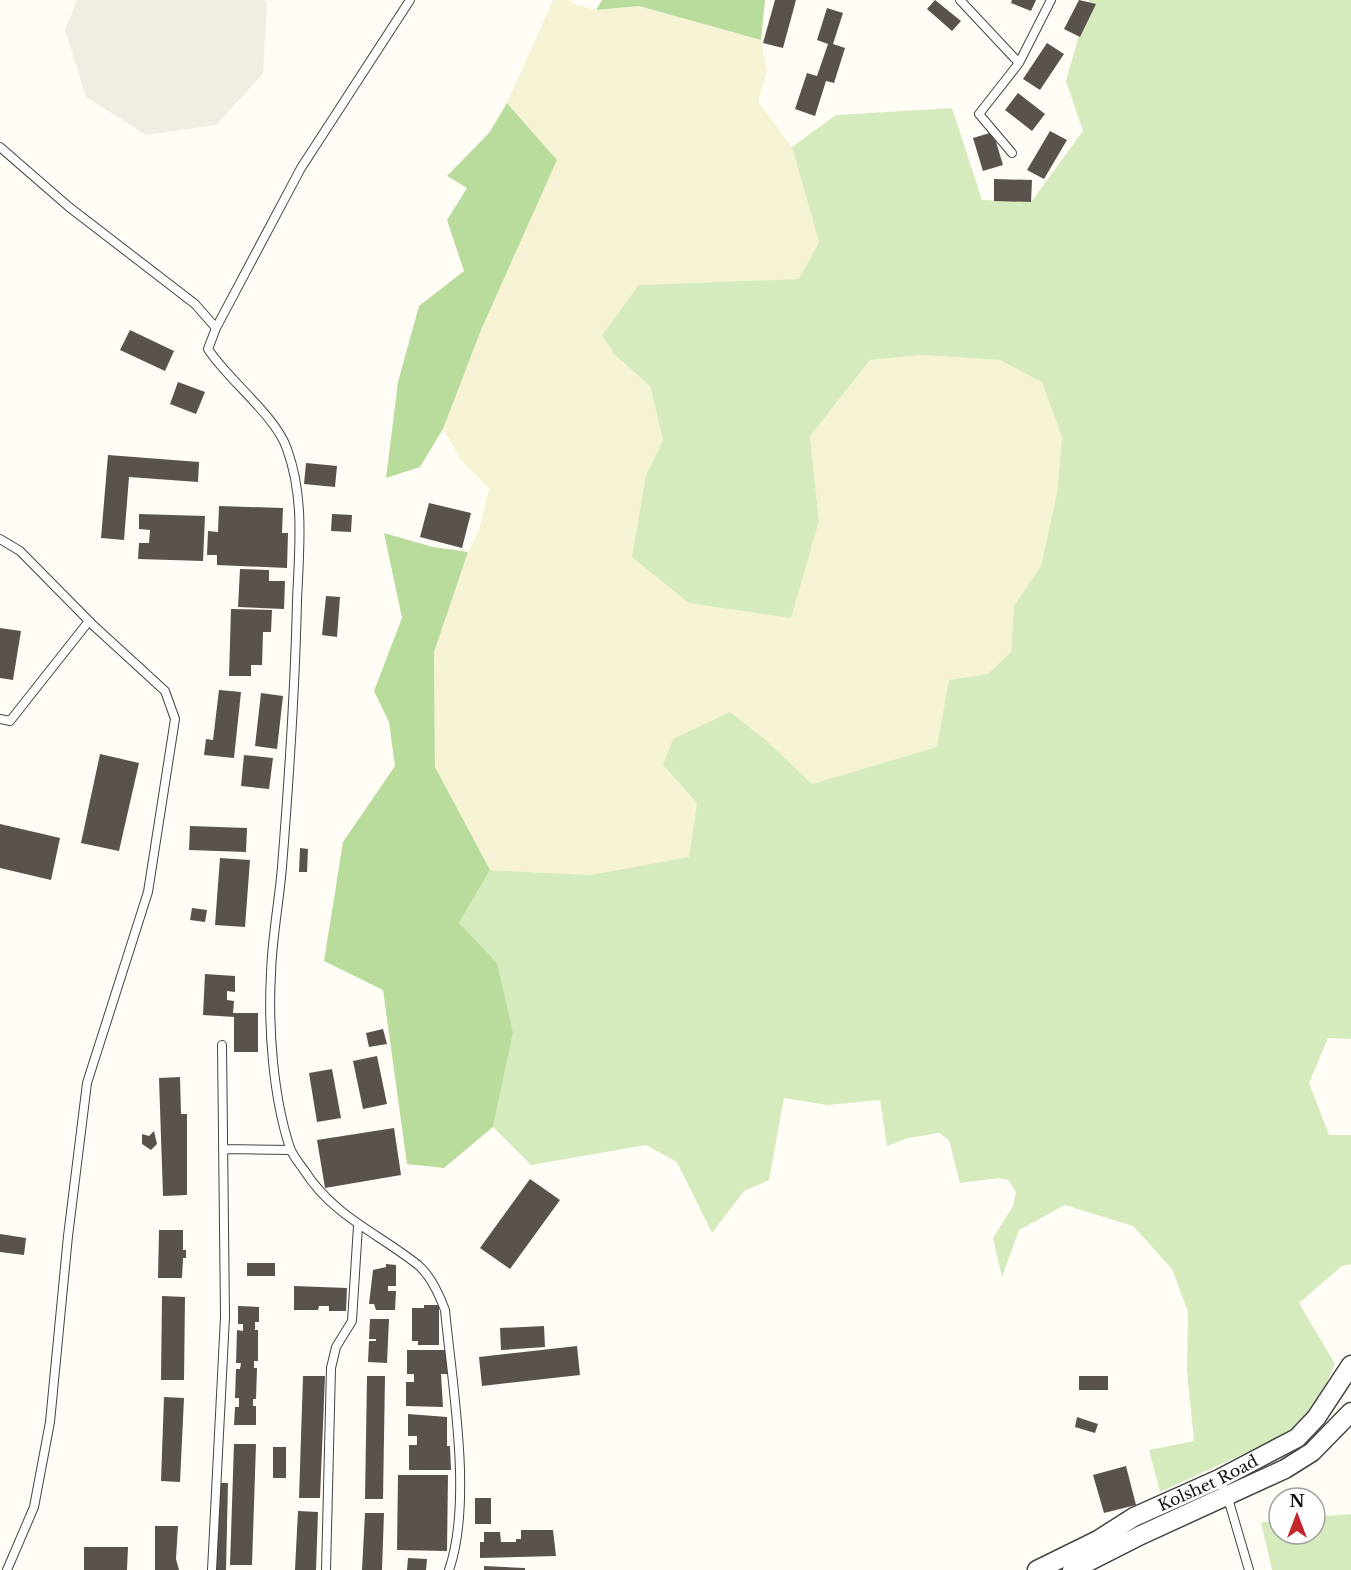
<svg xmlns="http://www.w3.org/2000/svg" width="1351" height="1570" viewBox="0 0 1351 1570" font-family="'Libre Baskerville',serif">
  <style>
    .farmland { fill: #f6f3d4 }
    .green { fill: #d5ebbd }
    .forest { fill: #b9dc9c }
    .plaza { fill: #f1ede2 }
    .building { fill: #5a524d }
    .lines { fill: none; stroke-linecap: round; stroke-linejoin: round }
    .service-casing { stroke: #444; stroke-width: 10 }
    .tertiary-casing { stroke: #444; stroke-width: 21 }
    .service { stroke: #fff; stroke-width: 8 }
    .tertiary { stroke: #fff; stroke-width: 18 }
    .labels { text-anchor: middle; stroke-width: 6; stroke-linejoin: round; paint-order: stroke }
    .street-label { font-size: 16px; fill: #111; stroke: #fff }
  </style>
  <rect width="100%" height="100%" fill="#fffdf5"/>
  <!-- farmland -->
  <path class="farmland" d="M553,0H569L576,5L596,10L639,6L761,40L767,71L758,101L792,147L819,242L799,279L639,285L614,354L650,386L663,440L646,475L819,521L810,436L870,360L921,355L1000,360L1042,381L1062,437L1057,493L1041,566L1014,606L1011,652L989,674L949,680L938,747L812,784L768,742L663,765L697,803L689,857L590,875L490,870L435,767L434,652L468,552L479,531L489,488L461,460L443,429L481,330L557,160L507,103Z"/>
  <!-- green -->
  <path class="green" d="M1089,0H1351V1039L1328,1038L1309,1083L1329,1135H1351V1264L1342,1266L1299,1303L1335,1364C1323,1394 1311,1410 1289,1433L1160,1492L1149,1450L1194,1441L1187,1371L1188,1312L1172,1269L1133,1226L1065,1205L1019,1230L1002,1277L993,1238L1013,1206L1016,1192L1008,1180L999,1178L960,1183L949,1140L939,1133L908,1138L887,1146L880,1100L827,1105L784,1098L769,1180L744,1191L712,1233L677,1162L646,1145L531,1165L493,1127L513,1033L459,923L490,870L590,875L689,857L697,803L663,765L673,739L730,712L768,742L812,784L937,747L949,680L988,674L1011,652L1014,606L1041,566L1057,493L1062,437L1042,382L1000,360L921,355L870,360L810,436L819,521L791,618L689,603L632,557L646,475L663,440L650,386L614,354L602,335L639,285L799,279L819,242L792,147L836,115L952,108L982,200L1031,202L1083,131L1066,81Z
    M1351,1514V1570H1272L1261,1522L1279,1521V1534H1315V1517Z"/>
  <!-- forest -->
  <path class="forest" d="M602,0H765L761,40L639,6L596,10Z
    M507,103L557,160L481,330L443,429L420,467L386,478L398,382L419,306L464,271L447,220L467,188L447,176L489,133Z
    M384,533L433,547L468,552L434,652L435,767L490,870L459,923L497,963L513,1033L493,1127L444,1168L407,1164L383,990L324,961L343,842L395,766L389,722L374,691L402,618Z"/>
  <!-- plaza -->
  <path class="plaza" d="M77,0H264L267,3L263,74L216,125L146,135L86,97L65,30Z"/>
  <!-- building -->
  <path class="building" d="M775,0H796L783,48L763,43Z
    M935,0L961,21L952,31L927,9Z
    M1012,0H1036L1031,11L1011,3Z
    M1079,0L1096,4L1080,37L1064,29Z
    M827,8L843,13L833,44L845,48L834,83L826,81L815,116L795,109L807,73L817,76L828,44L817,40Z
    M1047,43L1064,54L1040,90L1023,79Z
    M1018,93L1045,114L1032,131L1005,110Z
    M1050,131L1067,140L1044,179L1027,170Z
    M993,132L1003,165L983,171L973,138Z
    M994,179L1032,180L1031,202L994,201Z
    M130,330L174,351L165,371L120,350Z
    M178,382L205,392L196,414L170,404Z
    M108,455L199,462L198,482L129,477L124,540L101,538Z
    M306,463L337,466L335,487L304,484Z
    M429,503L471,513L462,548L420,537Z
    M219,506L283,508L282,533H288L287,568L217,565V555H207L208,531L218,532Z
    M139,514L205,516L203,561L138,559L139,543H149L150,530L139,529Z
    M332,514L352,515L351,532L331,531Z
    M240,569L269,570V581H285L284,609L238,607Z
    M326,596L340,597L337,637L322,635Z
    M231,609L272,610L271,632H263L262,665H251V676H229Z
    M0,628L21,631L13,680L0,678Z
    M219,690L241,692L234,758L204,755L206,739L213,740Z
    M261,693L283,696L277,749L255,746Z
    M100,754L139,763L119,851L81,843Z
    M244,755L273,758L269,789L241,786Z
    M0,824L60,838L51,880L0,868Z
    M190,826L247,828L246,852L189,850Z
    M300,848L308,849L307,872H299Z
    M220,858L250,860L245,927L215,925Z
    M192,908L207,910L205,922L190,920Z
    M205,974L235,976V992L227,991V1000L234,1001L233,1013H258V1052H234V1017L203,1015Z
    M383,1029L387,1044L369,1047L366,1033Z
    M377,1056L387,1104L363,1109L353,1061Z
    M332,1069L341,1118L317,1122L309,1073Z
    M180,1077L181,1114H187V1195L163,1196L159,1078Z
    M394,1128L401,1175L325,1188L317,1140Z
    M154,1131L157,1144L151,1150L142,1144V1134L149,1136Z
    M530,1179L560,1200L510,1269L480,1248Z
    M159,1230H183V1250H186V1258H183L182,1278H158Z
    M0,1234L26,1238L24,1255L0,1252Z
    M247,1263H275V1276H247Z
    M386,1264L396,1265V1286H388V1291H396L395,1310H376L374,1304H369L373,1270L386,1267Z
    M294,1286L347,1288L346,1311H329V1306H319L318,1310H294Z
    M162,1296L185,1297L184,1380H161Z
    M424,1305H439V1345H418V1341H412V1308H424Z
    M238,1306L259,1307V1322H255V1330H258V1361H254V1368H257L256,1399H253V1406H256V1425H234L235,1407H239V1398H235L236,1369H240L241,1363H236L237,1330L243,1331V1324H238Z
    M370,1319H389L387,1363L368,1362L369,1341H376V1339H369Z
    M544,1326L545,1347L501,1350L500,1328Z
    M577,1346L580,1375L482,1386L479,1357Z
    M407,1350H449L448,1374H441L443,1407L406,1406V1382H414V1374H407Z
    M303,1376H325L320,1498H299Z
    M367,1376H385L383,1499H365Z
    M1079,1376H1108V1390H1079Z
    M164,1397L184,1398L180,1482L161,1481Z
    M408,1414L447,1417V1446H450L451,1470H409V1445H417V1436H408Z
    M1077,1417L1098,1424L1095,1433L1075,1427Z
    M234,1444H256L252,1565H230Z
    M273,1447H286V1478H273Z
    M1126,1466L1136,1505L1104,1513L1093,1475Z
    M398,1475H448L447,1551L397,1550Z
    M218,1483H228L226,1570H215Z
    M475,1498H491V1524H475Z
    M298,1511L318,1512L316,1570H295Z
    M365,1513H384L382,1570H362Z
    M155,1526H178L176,1559L179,1570H155Z
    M521,1530H553L556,1556L480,1558V1542H484V1532H500L501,1542H516V1539H521Z
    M84,1547H128L127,1570H84Z
    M408,1558L427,1559L426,1570H407Z
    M484,1566L525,1568V1570H484Z"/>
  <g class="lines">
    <!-- service casing -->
    <g class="service-casing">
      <path id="service" d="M410,0L301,168L216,328L208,349C228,380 276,416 287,449C305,498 299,550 297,601C295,690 289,779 282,867C279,903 272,938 271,973C268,1027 273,1097 290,1148C293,1156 299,1163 304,1170C333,1216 378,1233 418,1265C431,1276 439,1294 445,1310C452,1384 473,1501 449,1570
        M960,0L1019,63L979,114L1012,153
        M1019,63L1051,0
        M0,147L69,207L195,304L216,328
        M0,539L20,551L94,626L165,691L175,719L148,892L87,1083L68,1236L50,1422L34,1507L7,1570
        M0,719L10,721L89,621
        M223,1149L291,1150
        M1219,1479L1227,1495L1249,1570
        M212,1570L225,1317L222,1045
        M326,1570L331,1368L336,1347L352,1321L358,1226"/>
    </g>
    <!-- tertiary casing -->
    <g class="tertiary-casing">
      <g id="tertiary">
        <path id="s1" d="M1037,1570L1098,1540L1134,1517L1219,1479L1297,1438L1316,1418L1351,1365"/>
        <path d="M1072,1570L1141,1535L1285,1469L1312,1452L1351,1412"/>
      </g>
    </g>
    <!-- service -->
    <use href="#service" class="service"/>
    <!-- tertiary -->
    <use href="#tertiary" class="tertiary"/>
  </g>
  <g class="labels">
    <!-- street labels -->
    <g class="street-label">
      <text dy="6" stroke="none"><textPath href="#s1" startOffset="192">Kolshet Road</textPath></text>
    </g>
  </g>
  <!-- north arrow -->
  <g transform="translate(1297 1516)"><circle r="28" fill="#ffffff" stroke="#a0a0a0" stroke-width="1.5"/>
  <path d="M0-4.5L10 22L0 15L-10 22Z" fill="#c4262e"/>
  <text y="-9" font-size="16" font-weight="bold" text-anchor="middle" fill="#111111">N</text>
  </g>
</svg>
